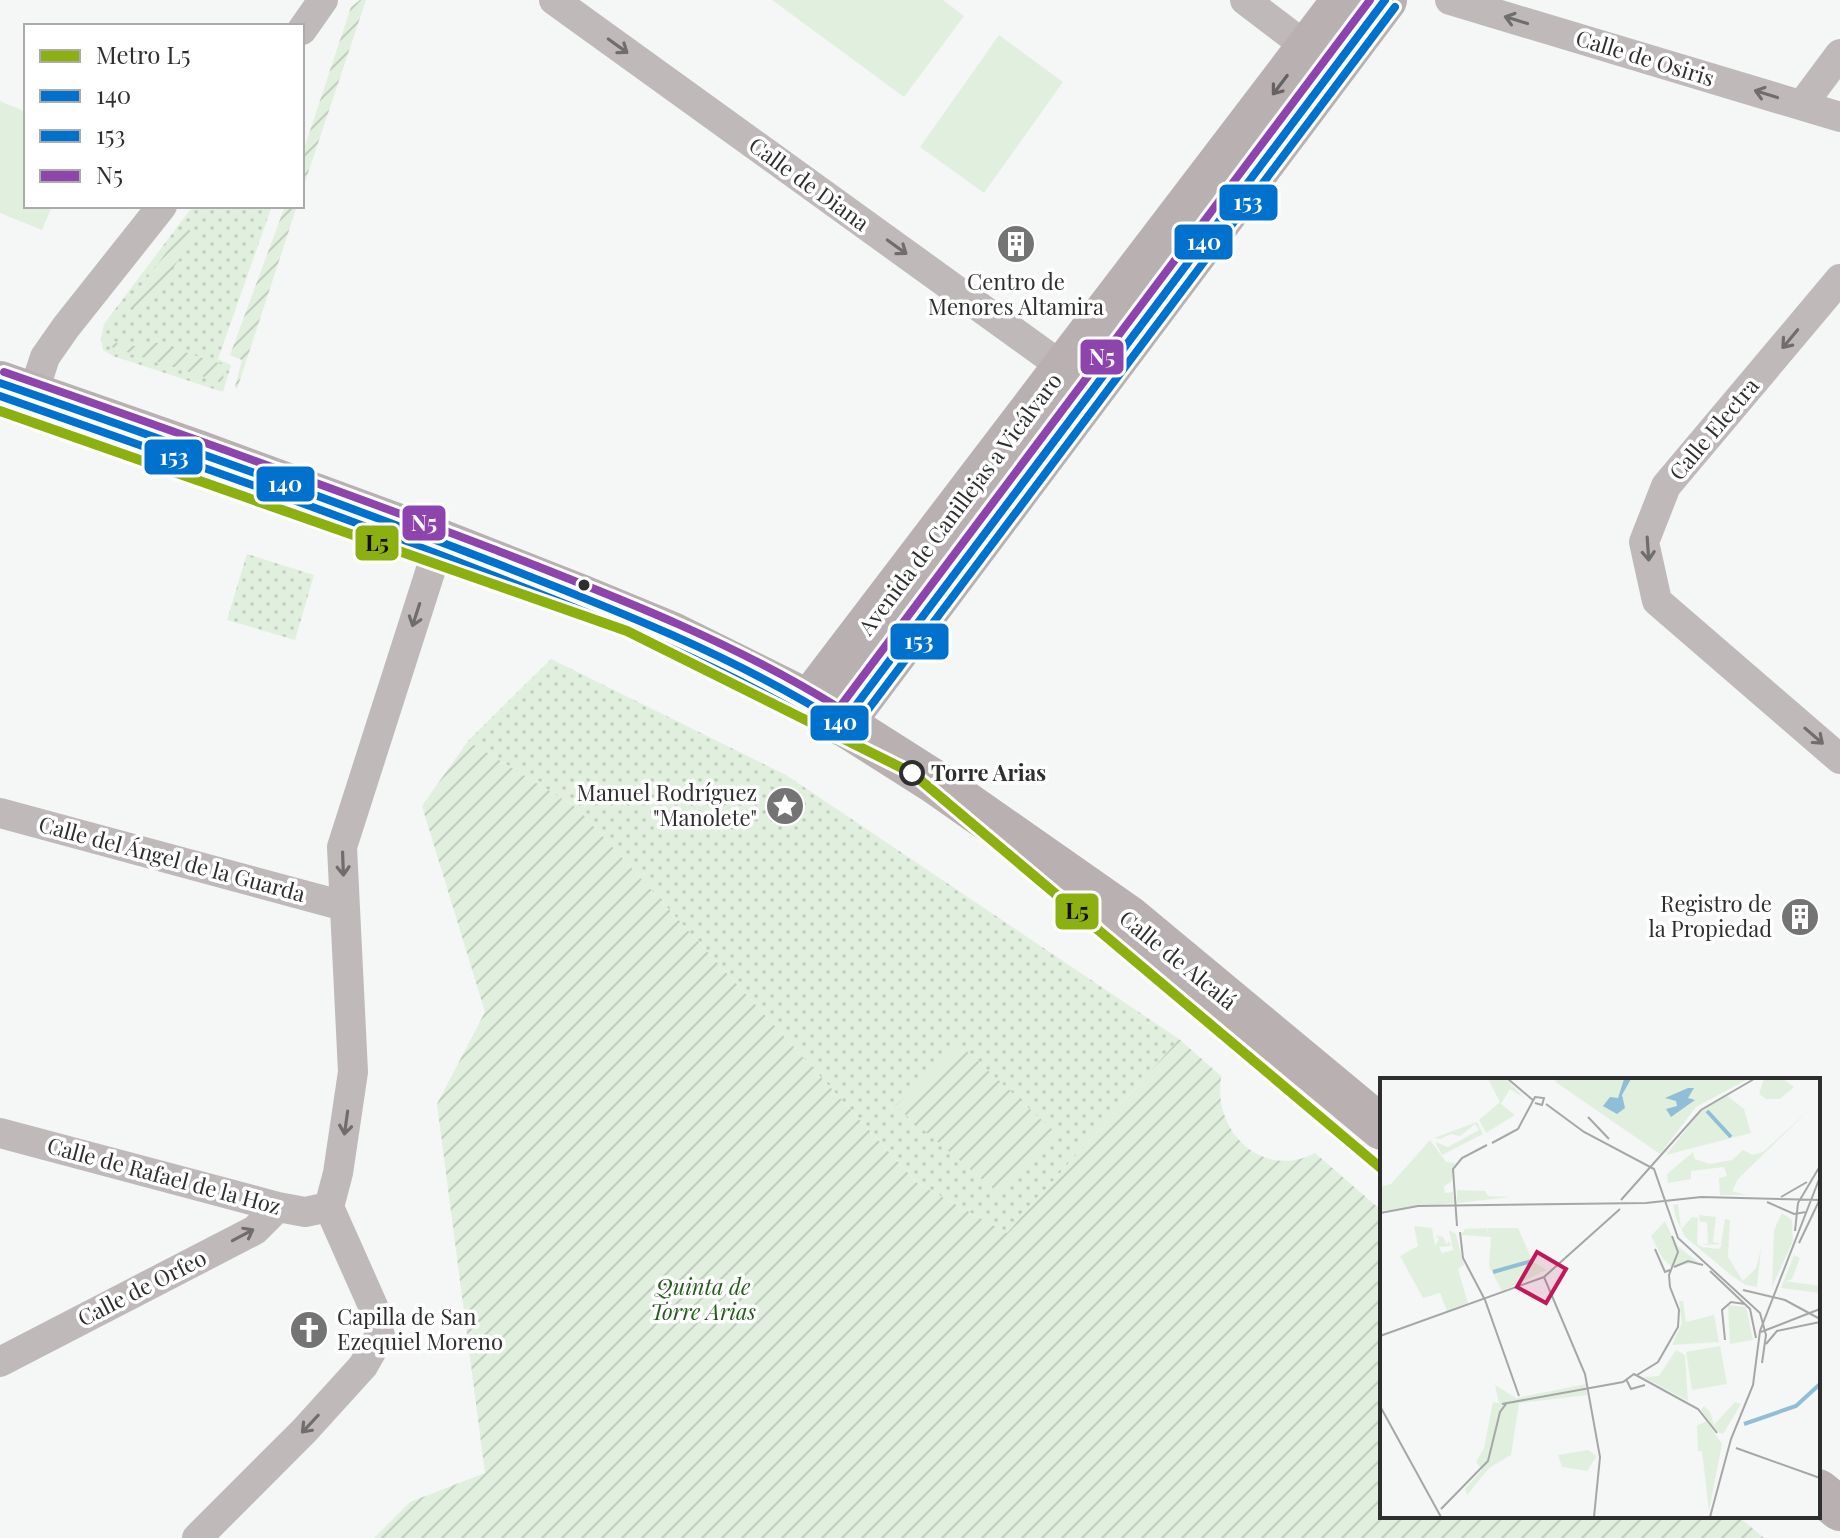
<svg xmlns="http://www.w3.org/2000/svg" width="1840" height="1538" viewBox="0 0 1840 1538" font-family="'Playfair Display',serif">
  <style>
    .park { fill: url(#park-dots) }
    .garden { fill: url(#garden-furrows) }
    .pitch { fill: #e1f0de }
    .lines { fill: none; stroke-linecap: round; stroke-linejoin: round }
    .street { stroke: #c0b9ba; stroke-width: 30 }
    .primary { stroke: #b9b0b2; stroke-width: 44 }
    .bus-1-casing { stroke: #fff; stroke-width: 14 }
    .bus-2-casing { stroke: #fff; stroke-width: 14 }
    .bus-3-casing { stroke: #fff; stroke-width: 14 }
    .bus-1 { stroke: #0072ce; stroke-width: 8 }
    .bus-2 { stroke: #0072ce; stroke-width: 8 }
    .bus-3 { stroke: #8e44ad; stroke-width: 8 }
    .metro-1-casing { stroke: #fff; stroke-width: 16 }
    .metro-1 { stroke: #8cb010; stroke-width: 10 }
    .oneway { stroke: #706d6e }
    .oneway2 { stroke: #666263 }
    .bus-dot { fill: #2e2e2f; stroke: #fff; stroke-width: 3 }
    .stop-dot { fill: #fff; stroke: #2e2e2f; stroke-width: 4 }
    .labels { text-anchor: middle; stroke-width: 7; stroke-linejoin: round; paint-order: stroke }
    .street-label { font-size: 22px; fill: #2e2e2f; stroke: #fff }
    .poi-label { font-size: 22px; fill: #2e2e2f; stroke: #fff; text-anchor: end }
    .stop-label { font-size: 22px; font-weight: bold; fill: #2e2e2f; stroke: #fff; text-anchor: start }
    .park-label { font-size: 22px; font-style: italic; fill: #225c19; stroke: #fff }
    .inset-river { fill: none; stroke: #90bed6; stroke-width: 4 }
    .inset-road { fill: none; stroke: #a5a6a6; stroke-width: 2 }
    .view { fill: #c2185b; fill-opacity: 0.15; stroke: #c2185b; stroke-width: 4 }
    .inset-edge { fill: none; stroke: #2e2e2f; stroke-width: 4 }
    .line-badge { stroke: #fff; stroke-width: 3 }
    .badge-label { font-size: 22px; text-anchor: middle; font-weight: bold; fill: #fff }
    .pale-badge-label { font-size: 22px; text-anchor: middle; font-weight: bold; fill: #111 }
  </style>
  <defs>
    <pattern id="park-dots" width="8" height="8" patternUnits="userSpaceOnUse" patternTransform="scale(2)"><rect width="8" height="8" fill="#e1f0de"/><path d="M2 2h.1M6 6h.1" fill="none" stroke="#c1cebf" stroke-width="1.8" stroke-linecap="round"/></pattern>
    <pattern id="garden-furrows" width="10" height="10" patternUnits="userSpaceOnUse" patternTransform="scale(2)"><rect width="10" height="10" fill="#e1f0de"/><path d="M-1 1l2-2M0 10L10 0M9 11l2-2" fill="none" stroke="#c1cebf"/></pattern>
  </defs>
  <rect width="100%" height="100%" fill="#f5f6f6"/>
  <!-- park -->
  <path class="park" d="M193,206H272L218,359L231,365L223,392L113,356L103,350L101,338L104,324Z
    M247,554L314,575L295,640L227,620Z
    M551,659L786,775L1179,1039L1007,1233L917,1183L577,808L468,741Z"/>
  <!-- garden -->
  <path class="garden" d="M360,0H366L302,191V155L351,7Z
    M285,206H297L237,389L235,387L242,360L230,355Z
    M185,227L196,235L145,308H125Z
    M110,342L135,346L154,342L224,365L223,383L108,346Z
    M468,741L577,808L917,1183L1007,1233L1179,1039L1221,1076C1220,1089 1219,1101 1224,1114C1237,1153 1278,1173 1315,1153L1382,1211V1516H1738L1764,1538H374L410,1502L485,1473L437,1104L485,1012L422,806Z
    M960,1045L1055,1132L996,1191L895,1106Z"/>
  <!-- pitch -->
  <path class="pitch" d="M772,0H943L964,16L904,97Z
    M999,35L1063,82L984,193L920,147Z
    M0,101L26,112V206H52L42,230L0,213Z"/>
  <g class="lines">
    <!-- street -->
    <path class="street" d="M554,0L1064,368
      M1245,0L1308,48
      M1450,0L1840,117
      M302,30L323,0
      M1802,105L1840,54
      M1840,279L1666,486L1644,542L1657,601L1840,759
      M33,394L45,357L66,327L162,206
      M0,813L344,906
      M0,1133L278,1207L305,1212L329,1207
      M0,1362L255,1230L278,1207
      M197,1538L304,1431L363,1366L380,1336L373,1306L329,1207L338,1173L353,1072L342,847L440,541"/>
    <!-- primary -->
    <path class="primary" d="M0,383L198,452L440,541L580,596L670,633L809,702L935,782L1128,917L1382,1128
      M809,702L1344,0
      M842,724L1385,0
      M1818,1491L1840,1509"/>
    <!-- bus-1 casing -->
    <g class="bus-1-casing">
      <path id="bus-1" d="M0,383C162,439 324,497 485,559C606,606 731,654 842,724L1385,0"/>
    </g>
    <!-- bus-2 casing -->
    <g class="bus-2-casing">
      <path id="bus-2" d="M0,396C160,452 321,508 479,570C601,617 725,666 837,735L845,736L852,731L1395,7"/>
    </g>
    <!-- bus-3 casing -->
    <g class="bus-3-casing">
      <path id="bus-3" d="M4,372C168,429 331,487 493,549C611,595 732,641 839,708L1370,0"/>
    </g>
    <!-- bus-1 -->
    <use href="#bus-1" class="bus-1"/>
    <!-- bus-2 -->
    <use href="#bus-2" class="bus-2"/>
    <!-- bus-3 -->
    <use href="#bus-3" class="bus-3"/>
    <!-- metro-1 casing -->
    <g class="metro-1-casing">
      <path id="metro-1" d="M0,411L627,631L912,773L1382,1169"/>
    </g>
    <!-- metro-1 -->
    <use href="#metro-1" class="metro-1"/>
  </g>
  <!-- one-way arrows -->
  <defs><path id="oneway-shaft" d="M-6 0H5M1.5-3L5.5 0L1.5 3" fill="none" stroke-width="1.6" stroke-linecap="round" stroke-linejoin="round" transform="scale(2)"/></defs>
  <g class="oneway">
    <use href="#oneway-shaft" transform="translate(1516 20) rotate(-163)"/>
    <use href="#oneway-shaft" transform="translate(618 46) rotate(36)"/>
    <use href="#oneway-shaft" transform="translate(1766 94) rotate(-163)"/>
    <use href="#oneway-shaft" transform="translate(897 247) rotate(36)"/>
    <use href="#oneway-shaft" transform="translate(1790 339) rotate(130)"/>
    <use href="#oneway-shaft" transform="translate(1648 549) rotate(86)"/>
    <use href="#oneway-shaft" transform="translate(416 615) rotate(108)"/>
    <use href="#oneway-shaft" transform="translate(1814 736) rotate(41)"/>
    <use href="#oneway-shaft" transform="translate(343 864) rotate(88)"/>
    <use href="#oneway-shaft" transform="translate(346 1123) rotate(98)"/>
    <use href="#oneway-shaft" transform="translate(243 1235) rotate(-28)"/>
    <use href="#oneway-shaft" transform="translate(310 1424) rotate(133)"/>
  </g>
  <use class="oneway2" href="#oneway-shaft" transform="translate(1280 85) rotate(127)"/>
  <!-- icons -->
  <defs>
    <g id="building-disc" transform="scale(2)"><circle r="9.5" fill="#747475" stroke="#fff"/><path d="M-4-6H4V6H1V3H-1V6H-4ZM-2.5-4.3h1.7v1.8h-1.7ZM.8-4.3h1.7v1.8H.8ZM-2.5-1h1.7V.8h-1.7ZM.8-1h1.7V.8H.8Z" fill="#fff"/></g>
    <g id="sight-disc" transform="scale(2)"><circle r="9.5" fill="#747475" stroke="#fff"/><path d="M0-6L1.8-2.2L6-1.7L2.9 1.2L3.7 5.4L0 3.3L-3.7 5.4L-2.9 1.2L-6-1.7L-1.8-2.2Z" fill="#fff"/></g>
    <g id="church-disc" transform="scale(2)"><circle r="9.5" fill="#747475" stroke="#fff"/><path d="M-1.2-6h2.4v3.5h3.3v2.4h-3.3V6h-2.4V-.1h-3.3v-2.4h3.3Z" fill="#fff"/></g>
  </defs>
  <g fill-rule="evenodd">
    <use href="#building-disc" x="1016" y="244"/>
    <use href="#sight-disc" x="785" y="806"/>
    <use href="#building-disc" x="1800" y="917"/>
    <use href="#church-disc" x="309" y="1330"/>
  </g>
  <!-- markers -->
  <circle class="bus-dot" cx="584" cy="585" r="7"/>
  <circle class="stop-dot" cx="912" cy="773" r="11"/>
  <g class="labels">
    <!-- street labels -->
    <g class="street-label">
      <text transform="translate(1645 58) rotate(17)" y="8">Calle de Osiris</text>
      <text transform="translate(809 184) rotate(36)" y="8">Calle de Diana</text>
      <text transform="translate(1714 429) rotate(-50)" y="8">Calle Electra</text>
      <text transform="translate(960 504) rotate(-53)" y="8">Avenida de Canillejas a Vicálvaro</text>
      <text transform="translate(172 859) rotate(15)" y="8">Calle del Ángel de la Guarda</text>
      <text transform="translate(1178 960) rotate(39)" y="8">Calle de Alcalá</text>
      <text transform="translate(164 1176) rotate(15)" y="8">Calle de Rafael de la Hoz</text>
      <text transform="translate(142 1288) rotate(-27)" y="8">Calle de Orfeo</text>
    </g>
    <!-- poi labels -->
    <g class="poi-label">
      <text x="1016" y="290" text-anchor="middle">Centro de<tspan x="1016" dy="25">Menores Altamira</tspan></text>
      <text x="757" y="801">Manuel Rodríguez<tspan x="757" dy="25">"Manolete"</tspan></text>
      <text x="1772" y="912">Registro de<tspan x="1772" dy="25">la Propiedad</tspan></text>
      <text x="337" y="1325" text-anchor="start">Capilla de San<tspan x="337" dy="25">Ezequiel Moreno</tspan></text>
    </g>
    <!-- stop labels -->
    <g class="stop-label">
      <text x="931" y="781">Torre Arias</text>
    </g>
    <!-- park labels -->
    <g class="park-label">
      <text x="703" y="1295">Quinta de<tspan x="703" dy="25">Torre Arias</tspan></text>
    </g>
  </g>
  <!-- overview -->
  <g transform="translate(1380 1078)">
    <rect width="440" height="440" fill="#f5f6f6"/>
    <path d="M348,227L366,229L373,262L350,266Z" fill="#e1f0de"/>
    <path d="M50,62L66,84L75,85L71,104L64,108L65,115L73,114L74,125L0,133V109L11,106ZM77,112L105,113L108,118L131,119L77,125Z" fill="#e1f0de"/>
    <path d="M108,1H126L144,20L130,11L121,26L135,37L106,55L99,42L120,24ZM181,1H368L316,29L280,76L174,3ZM384,1H403L414,9L400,21H386L379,16ZM346,17L364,31L371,55L286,77L321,33ZM430,31L358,101L352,113L366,117H340L339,100L347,98L344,89L311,93V101L288,105L287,96L313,74L315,81L330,86L352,82L363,72L373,77L383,74ZM298,126L301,151L312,139L318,140L317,166L322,169L339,171L342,166L322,167L328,165L327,144H320L319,137L336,139L333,164L341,166L345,141L350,142L348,179L363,203L376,190L381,171L377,209L366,207L352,198L309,162L304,157L296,140L293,127ZM402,135L412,142L413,163L392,209L394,152ZM285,143L296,167L318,184L292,189L283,181L271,158ZM34,148L52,150L55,168L59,161L55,157L63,159L67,167L69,163L71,168L59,169L62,175L73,172L69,152L76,156L84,187L78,191L88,225L67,233L60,215L43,220L20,178L38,168ZM414,177L420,180L412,201L405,203L440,208V215L401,210ZM299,223H303L306,244L334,237L339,264L292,267L302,245ZM296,272L305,277L308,323L263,299L279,298ZM206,306L207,317L139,325L131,377L109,390L87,417L85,411L102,392L96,384L104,370L113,324L119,325L115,307L136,320ZM355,324L361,326L343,356L335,353L321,332L324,328L330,334L334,347ZM326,343L342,366L329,433L322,373H318L317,348Z" fill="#e1f0de"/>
    <path d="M97,44L103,56L62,77L55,64L68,69L99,52L95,46L80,58L71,56L60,61L54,60ZM107,150L108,155V150H138L153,184L167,192L122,213L109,188L111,159L81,157L85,151Z" fill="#e1f0de"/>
    <path d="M340,268L347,306L312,312L306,274ZM208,372L217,378L207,393L182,389L178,377Z" fill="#e1f0de"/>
    <path d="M244,1H251L242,17L245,30L237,36L214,23L223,28L230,19L238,20ZM308,10H314L308,20L315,22L291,39L286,31L297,28L296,23L285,20Z" fill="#90bed6"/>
    <path class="inset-river" d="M327,33L351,59M113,194L152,183M364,346L416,328L440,306"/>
    <path class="inset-road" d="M128,1L154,23M166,26L204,54L274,91L298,160L380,235L386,257L382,285M208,39L229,61M112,65L138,51L155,19L164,20L162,27L155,25M401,119L427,104M241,122L321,32L374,1M387,124L414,136L426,134M0,135L38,128L266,125L321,119L440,122M77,148L73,91L82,80L107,67M415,153L418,125L440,88M80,154L83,180L105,222L139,318M419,165L440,121M275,171L285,194L290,192M294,189L308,183L323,187M330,193L370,231L376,260M164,199L205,296L220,379L214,439M290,209L289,197L298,174L292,158M363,212L405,222L440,241M381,254L440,231M0,258L164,199L240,131M345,262L342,232L351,224L365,226M386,266L397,253L440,244M257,297L278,284L298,249L299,232L290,209M246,301L251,311L265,307M122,326L243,304L254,296L318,331L337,355M0,328L61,439M356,370L440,400M61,431L108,383L120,334L126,326M330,439L351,361L373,307L380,253L440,99"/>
    <path class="view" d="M157,174L186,191L166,225L137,209Z"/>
    <rect width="440" height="440" class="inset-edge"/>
  </g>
  <g class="line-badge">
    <rect x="1218" y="183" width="61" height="39" rx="8" fill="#0072ce"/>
    <rect x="1173" y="223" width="61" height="38" rx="8" fill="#0072ce"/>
    <rect x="1079" y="338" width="46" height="38" rx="8" fill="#8e44ad"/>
    <rect x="143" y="438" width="61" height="38" rx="8" fill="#0072ce"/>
    <rect x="255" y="465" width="61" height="38" rx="8" fill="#0072ce"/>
    <rect x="401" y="504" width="46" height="38" rx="8" fill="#8e44ad"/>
    <rect x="354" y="524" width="46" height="38" rx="8" fill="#8cb010"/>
    <rect x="889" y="622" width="61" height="39" rx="8" fill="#0072ce"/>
    <rect x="809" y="704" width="61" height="38" rx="8" fill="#0072ce"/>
    <rect x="1054" y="892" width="46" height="39" rx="8" fill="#8cb010"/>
  </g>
  <g class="badge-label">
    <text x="1248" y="210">153</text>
    <text x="1204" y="250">140</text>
    <text x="1102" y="365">N5</text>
    <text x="174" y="465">153</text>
    <text x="285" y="492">140</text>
    <text x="424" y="531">N5</text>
    <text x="919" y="649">153</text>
    <text x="840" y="730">140</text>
  </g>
  <g class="pale-badge-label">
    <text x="377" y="551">L5</text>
    <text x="1077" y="919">L5</text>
  </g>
  <!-- legend -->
  <rect x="24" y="24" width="280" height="184" fill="#ffffff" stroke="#ababac" stroke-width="2"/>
  <rect x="40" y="50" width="40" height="12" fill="#8cb010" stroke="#ababac" stroke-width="2"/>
  <text x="96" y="64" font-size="24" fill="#2e2e2f">Metro L5</text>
  <rect x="40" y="90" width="40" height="12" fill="#0072ce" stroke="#ababac" stroke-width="2"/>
  <text x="96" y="104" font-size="24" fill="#2e2e2f">140</text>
  <rect x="40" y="130" width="40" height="12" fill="#0072ce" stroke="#ababac" stroke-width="2"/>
  <text x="96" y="144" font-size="24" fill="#2e2e2f">153</text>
  <rect x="40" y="170" width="40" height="12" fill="#8e44ad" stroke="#ababac" stroke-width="2"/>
  <text x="96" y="184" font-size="24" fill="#2e2e2f">N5</text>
</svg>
